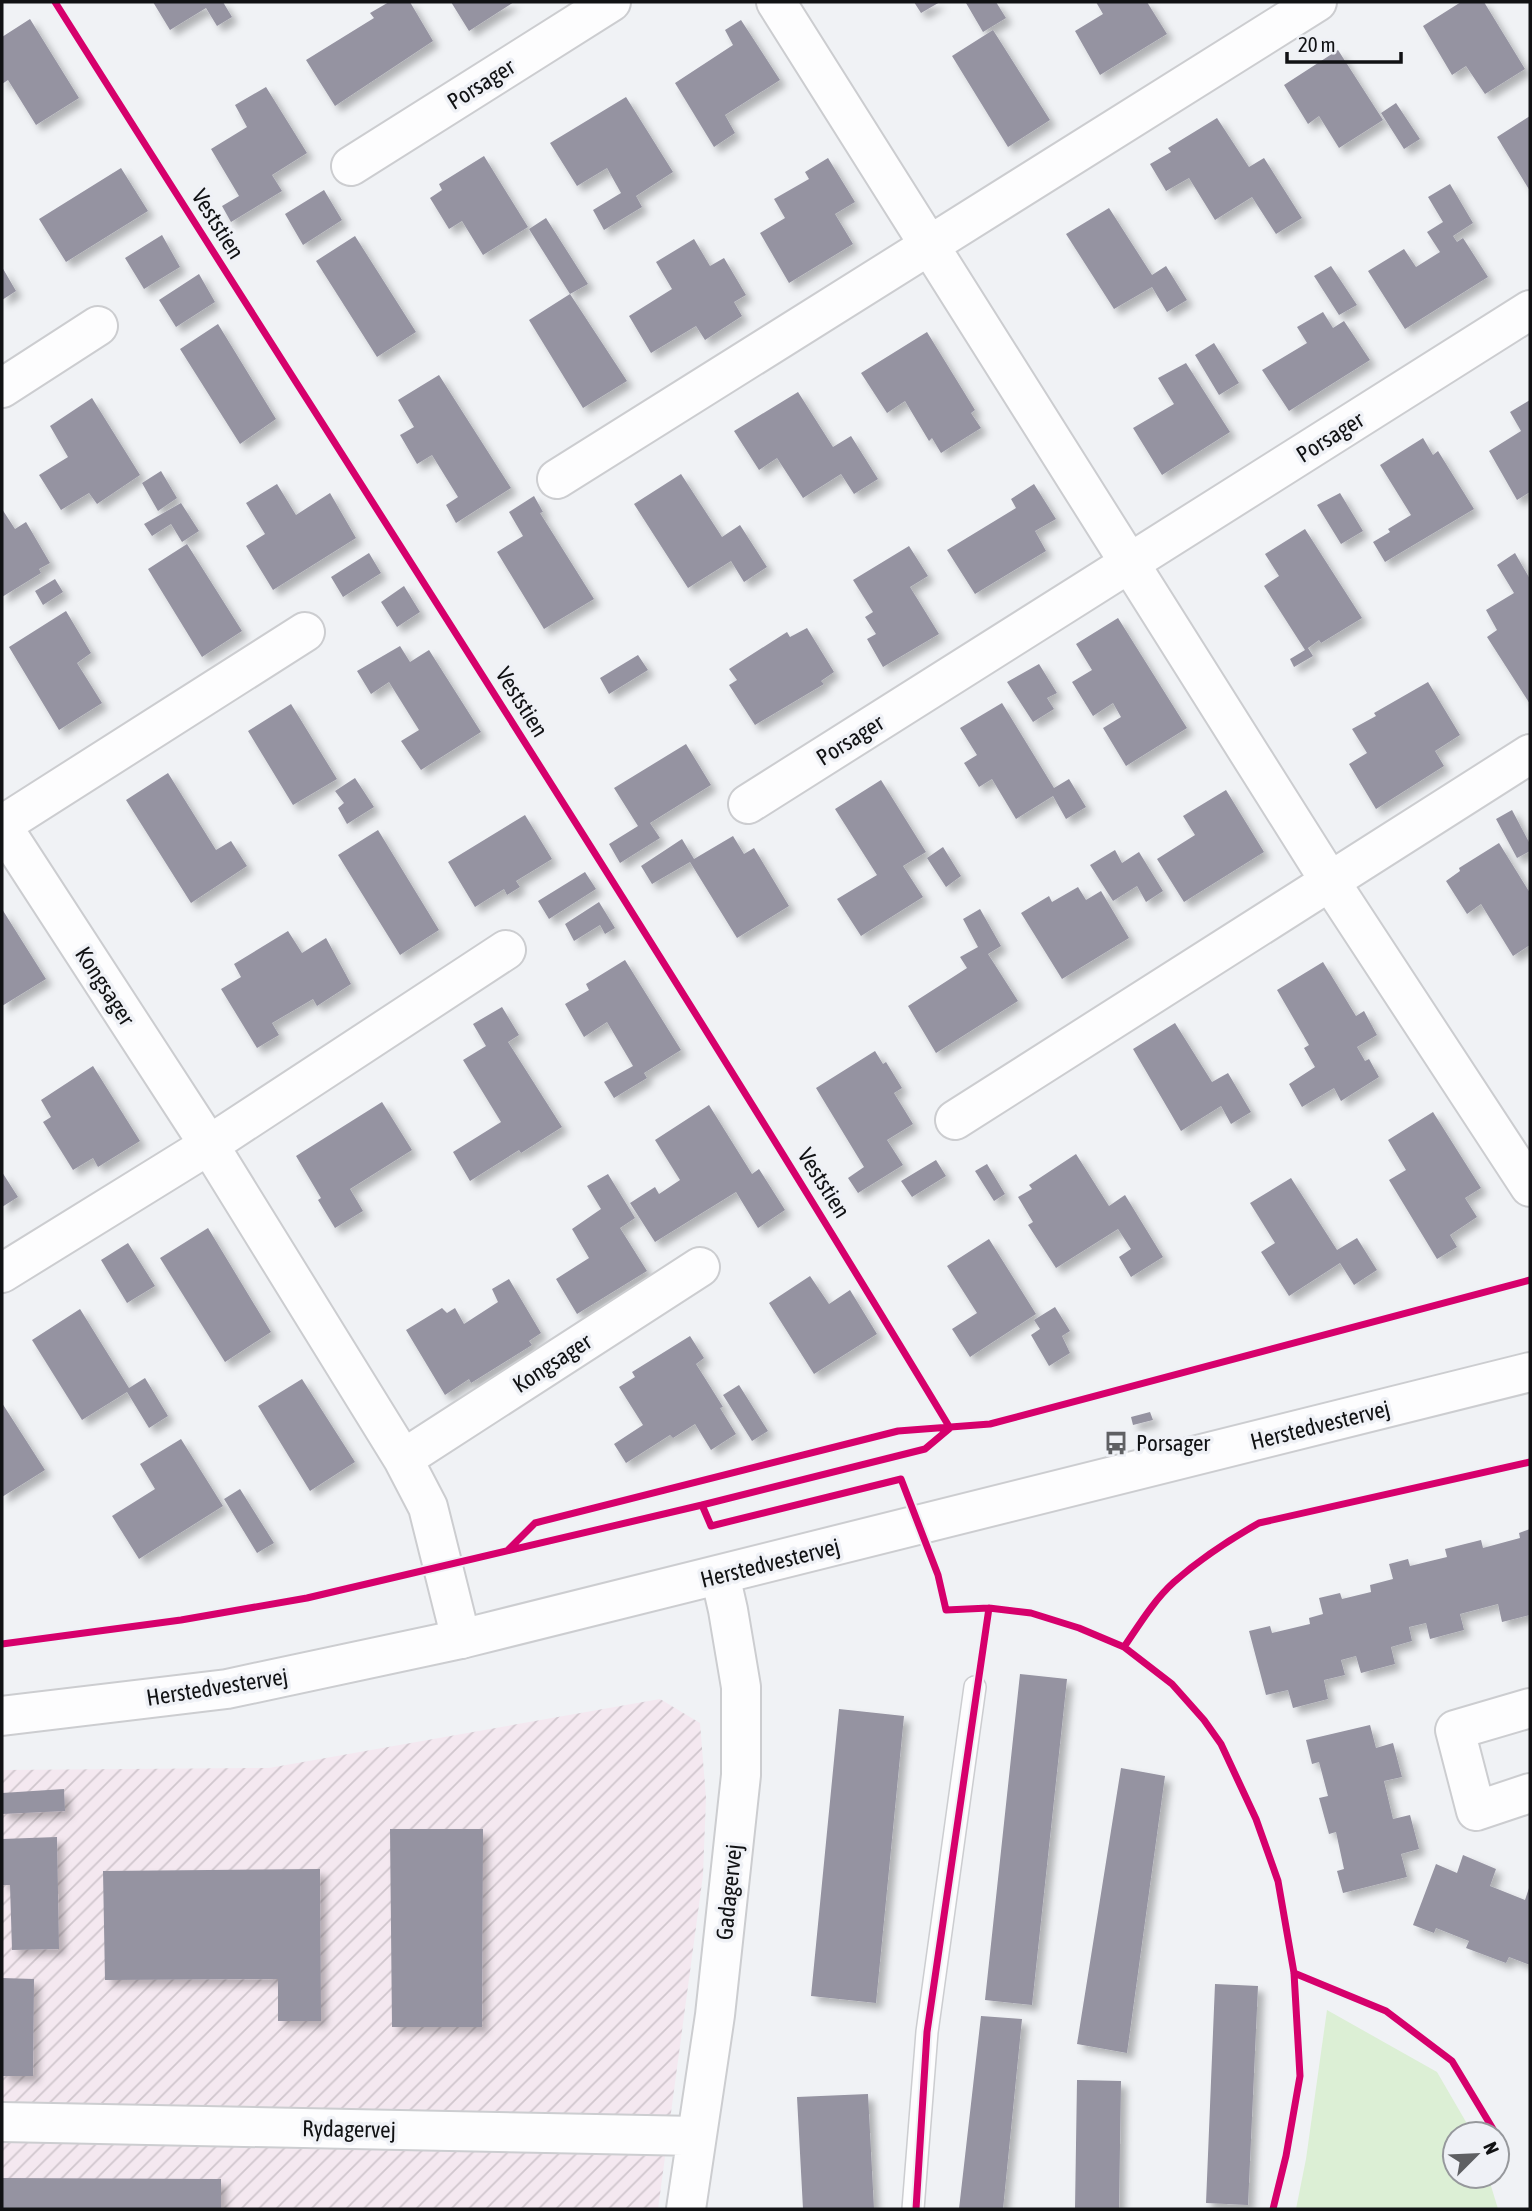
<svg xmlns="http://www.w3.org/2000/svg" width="1532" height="2211" viewBox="0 0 1532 2211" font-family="'Asap Condensed',sans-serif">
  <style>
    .industrial { fill: url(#industrial-furrows) }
    .grass { fill: #dcefd5 }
    .building { fill: #9593a1; filter: url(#shadow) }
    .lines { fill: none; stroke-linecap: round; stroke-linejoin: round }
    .lane-casing { stroke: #cccdd0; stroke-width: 24 }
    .street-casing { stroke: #cccdd0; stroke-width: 42 }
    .secondary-casing { stroke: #cccdd0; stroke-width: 42 }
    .lane { stroke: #fdfdfe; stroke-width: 21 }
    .street { stroke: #fdfdfe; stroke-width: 38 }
    .secondary { stroke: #fdfdfe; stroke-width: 38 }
    .cycleway-casing { stroke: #eff1f6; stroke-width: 11 }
    .cycleway { stroke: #d6006c; stroke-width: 7 }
    .labels { text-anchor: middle; stroke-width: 7; stroke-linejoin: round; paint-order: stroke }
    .street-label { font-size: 23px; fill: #111214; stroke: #eff1f6 }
    .poi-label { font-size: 23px; fill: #111214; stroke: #eff1f6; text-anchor: start }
  </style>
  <defs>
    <pattern id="industrial-furrows" width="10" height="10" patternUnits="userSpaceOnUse" patternTransform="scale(1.75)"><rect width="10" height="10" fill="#f4e8f0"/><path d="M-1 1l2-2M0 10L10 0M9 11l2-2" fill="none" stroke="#d0c6cd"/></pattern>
    <filter id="shadow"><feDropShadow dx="6" dy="6" stdDeviation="3.5" flood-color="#0004"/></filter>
  </defs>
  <rect width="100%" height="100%" fill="#f0f2f5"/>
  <!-- industrial -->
  <path class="industrial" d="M660,1699L700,1723L706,1798L703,1875L658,2209H2V1770L269,1768Z"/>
  <!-- grass -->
  <path class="grass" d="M1327,2010L1437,2072L1473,2134H1455V2176H1488L1498,2209H1296L1306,2159Z"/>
  <!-- building -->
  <path class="building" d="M153,2H223L232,17L217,26L206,8L170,30Z
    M389,2H410L433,41L335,106L306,60L374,18L370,13Z
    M451,2H514L469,31Z
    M914,2H940L921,13Z
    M968,2H996L1006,18L983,32L966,3Z
    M1096,2H1147L1167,34L1100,75L1075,31L1103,14Z
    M1461,2H1484L1525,69L1485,94L1466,66L1452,75L1423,26Z
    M30,19L79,98L36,125L8,80L2,84V37Z
    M741,20L780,80L725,115L735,133L714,147L675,83L733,45L725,30Z
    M993,30L1050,120L1008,147L952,56Z
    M1338,50L1383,120L1339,148L1319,116L1308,124L1284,85Z
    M266,87L307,153L272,175L282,191L231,222L222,206L239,196L211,149L247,127L235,105Z
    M626,97L673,172L636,196L642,207L604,230L593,210L621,193L607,168L577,186L550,143Z
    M1396,103L1420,139L1404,149L1381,113Z
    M1530,116V191L1497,137Z
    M1217,118L1249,167L1264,158L1302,218L1276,234L1252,197L1215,220L1189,178L1166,191L1150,164L1171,152L1168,148Z
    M484,156L528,227L483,255L462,221L449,229L430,198L442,190L439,184Z
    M828,158L855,202L835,214L853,244L789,283L760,233L785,218L774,199L809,179L805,172Z
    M121,168L148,211L66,262L39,219Z
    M1450,184L1473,223L1453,236L1457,242L1463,238L1488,277L1405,329L1368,271L1404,249L1416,267L1440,252L1427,232L1443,222L1428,197Z
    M324,190L342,220L303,245L285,214Z
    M1109,208L1152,275L1166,266L1187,300L1167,312L1152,287L1114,309L1066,234Z
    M546,218L588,284L570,294L627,381L583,408L529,320L570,294L529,229Z
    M162,235L180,267L144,289L125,258Z
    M355,236L416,332L377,357L316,261Z
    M694,239L710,266L724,258L746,295L734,302L742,316L705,340L696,326L651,353L629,316L672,289L656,262Z
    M1331,266L1357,305L1339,315L1314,276Z
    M2,267L16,291L2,300Z
    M199,274L215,302L176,327L159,300Z
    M1323,312L1333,328L1344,321L1370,360L1289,411L1262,370L1307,343L1297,327Z
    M218,324L276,419L240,444L180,349Z
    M927,332L975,410L971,413L981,428L941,453L932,438L929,441L905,401L887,413L861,373Z
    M1214,343L1239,383L1219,395L1195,355Z
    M1186,363L1230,432L1162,475L1133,428L1174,404L1158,378Z
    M439,375L511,488L456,523L446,505L458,497L432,455L417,464L400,435L414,427L398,400Z
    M798,392L833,447L851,436L878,479L854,494L841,474L803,498L777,458L759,470L734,431Z
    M92,398L140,475L97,504L89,493L61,510L39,475L68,457L50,426Z
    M1530,400V492L1517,500L1489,451L1521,431L1510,412Z
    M1423,438L1433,455L1438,451L1474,509L1385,562L1373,542L1390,532L1388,529L1411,515L1380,465Z
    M161,471L177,498L158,511L142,483Z
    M681,474L722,537L740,525L767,567L744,582L731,561L688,588L634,504Z
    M277,484L296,515L330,493L356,538L273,590L246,546L265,534L246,503Z
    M1034,484L1056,519L1035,531L1046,551L975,594L947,550L1016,508L1011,499Z
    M1340,493L1363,531L1341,544L1317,505Z
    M534,496L543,512L540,513L594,599L544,629L497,552L523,536L509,512Z
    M181,503L199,531L182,542L171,524L152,536L144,524Z
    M2,509L15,529L26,522L50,563L39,569L41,573L2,597Z
    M1305,529L1362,618L1321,643L1319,640L1308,648L1313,656L1294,667L1290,659L1305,650L1264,586L1279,576L1265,554Z
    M187,544L242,631L202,657L148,569Z
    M909,546L928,576L910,587L939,634L883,667L867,639L876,634L865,617L873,612L853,580Z
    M369,553L381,573L343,597L331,577Z
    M1515,553L1530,579V704L1487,637L1497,630L1486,610L1514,593L1497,565Z
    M55,579L63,592L43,605L35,591Z
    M404,586L420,612L397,627L381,602Z
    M66,611L91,653L77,663L102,703L59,730L9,647Z
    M1118,618L1187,728L1126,766L1103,728L1121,717L1113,703L1093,716L1072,682L1092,670L1076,644Z
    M807,628L834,672L821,681L824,684L755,725L729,685L737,680L729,669L787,632L790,637Z
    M400,646L410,662L429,650L481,732L421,770L401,741L419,730L389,682L371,694L357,671Z
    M638,655L648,670L609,694L600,678Z
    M1039,664L1057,693L1047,698L1054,709L1033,722L1007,682Z
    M1428,682L1460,735L1435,751L1444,766L1376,809L1349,764L1367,753L1352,729L1376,716L1374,713Z
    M1002,703L1054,788L1069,779L1086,807L1066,819L1053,796L1016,819L992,779L979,787L964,763L977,755L960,728Z
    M291,704L337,779L293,805L248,731Z
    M686,744L711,785L650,823L660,838L620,863L609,844L638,826L614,788Z
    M168,773L216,850L231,841L247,866L191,903L126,800Z
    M355,778L374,807L347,824L338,808L344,803L335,791Z
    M881,780L926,852L903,866L923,897L861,936L837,899L877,875L835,809Z
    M1226,790L1264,852L1184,902L1157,859L1195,835L1183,816Z
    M1512,810L1530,844V851L1517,858L1496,819Z
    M525,815L552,859L516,881L520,887L507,895L504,889L475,907L448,862Z
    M378,830L439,930L400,955L338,855Z
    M733,836L744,854L754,848L789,906L737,938L690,862L652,884L641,866L682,839L694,859Z
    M1499,843L1530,893V945L1513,956L1481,904L1467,914L1446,881L1460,871L1459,868Z
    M943,847L961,876L946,887L927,858Z
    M1115,850L1122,863L1139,852L1163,891L1146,902L1137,886L1113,901L1090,865Z
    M585,872L596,889L549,919L538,901Z
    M1078,887L1086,900L1101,891L1129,938L1062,979L1021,913L1049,896L1052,902Z
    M599,902L615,928L605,934L600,925L574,941L565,924Z
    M2,909L46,979L2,1006Z
    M980,909L1001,946L988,954L1018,1001L936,1053L908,1006L967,968L960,957L978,947L963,919Z
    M288,931L302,953L326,938L351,984L317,1006L313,999L272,1023L279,1035L257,1048L221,989L241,977L234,964Z
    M625,960L681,1050L644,1073L647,1078L614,1098L604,1082L633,1066L607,1022L584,1037L565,1004L589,990L586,984Z
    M1323,962L1356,1016L1364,1011L1377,1035L1357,1047L1365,1061L1369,1059L1379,1077L1341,1101L1334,1088L1302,1107L1289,1084L1315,1067L1304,1048L1309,1045L1277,990Z
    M502,1007L519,1035L508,1042L562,1127L521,1153L519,1150L470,1181L453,1152L501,1122L463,1060L486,1046L473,1024Z
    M1175,1023L1212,1082L1228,1073L1251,1112L1231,1124L1221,1106L1181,1131L1133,1049Z
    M875,1051L883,1064L886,1062L902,1088L894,1093L913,1124L887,1140L903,1165L858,1193L848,1178L864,1167L816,1088Z
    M93,1066L140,1141L98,1167L93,1158L73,1170L43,1122L51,1117L41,1100Z
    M382,1102L412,1150L350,1189L363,1211L335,1228L318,1200L321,1198L296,1156Z
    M709,1105L752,1174L759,1169L785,1210L758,1228L736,1192L655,1242L630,1203L655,1187L659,1194L680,1180L655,1140Z
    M1433,1112L1481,1188L1465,1198L1477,1217L1450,1235L1457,1247L1437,1259L1389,1180L1406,1170L1388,1140Z
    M1076,1154L1109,1206L1125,1195L1163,1257L1131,1277L1119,1257L1131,1249L1118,1229L1056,1268L1028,1225L1033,1222L1018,1197L1032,1189L1029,1185Z
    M936,1160L946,1176L912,1197L901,1181Z
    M987,1164L1005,1194L994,1201L975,1171Z
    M2,1172L18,1197L2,1207Z
    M608,1174L635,1218L620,1228L647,1271L577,1314L556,1279L589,1258L572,1229L601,1209L587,1186Z
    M1291,1178L1337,1250L1357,1238L1377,1270L1354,1285L1340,1263L1289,1296L1261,1252L1275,1243L1250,1203Z
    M208,1228L271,1332L225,1362L160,1258Z
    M989,1239L1036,1314L970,1357L952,1329L977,1313L947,1266Z
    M128,1243L155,1286L127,1303L101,1260Z
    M810,1276L829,1304L850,1290L877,1334L814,1374L769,1303Z
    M509,1279L541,1333L529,1341L532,1345L471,1383L469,1379L445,1395L406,1330L442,1308L447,1313L455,1308L464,1324L498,1302L492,1289Z
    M1055,1307L1070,1331L1062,1336L1070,1353L1049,1366L1031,1335L1040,1329L1034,1320Z
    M80,1309L129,1388L145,1378L168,1416L149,1428L127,1392L82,1420L32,1340Z
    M690,1336L704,1358L696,1364L723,1407L720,1408L736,1434L711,1450L695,1424L673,1438L670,1435L626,1463L614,1444L643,1425L619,1387L635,1377L632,1372Z
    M302,1379L355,1462L310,1491L258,1406Z
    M739,1385L768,1431L752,1441L723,1395Z
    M2,1403L45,1470L2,1497Z
    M1150,1412L1153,1420L1133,1425L1131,1417Z
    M181,1439L223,1506L139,1559L112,1516L155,1489L140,1464Z
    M240,1489L274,1543L257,1553L224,1499Z
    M1530,1529V1615L1502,1622L1498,1604L1460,1614L1464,1630L1430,1639L1426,1623L1409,1627L1412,1641L1391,1647L1395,1664L1361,1673L1356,1656L1341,1660L1345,1675L1324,1680L1328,1699L1293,1708L1288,1690L1266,1695L1249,1631L1270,1626L1272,1633L1310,1624L1309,1618L1323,1614L1319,1598L1340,1593L1342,1599L1371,1592L1370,1585L1393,1579L1389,1564L1408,1559L1410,1566L1447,1557L1445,1549L1481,1540L1483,1548L1520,1538L1519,1533Z
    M1020,1674L1067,1679L1032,2005L985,2000Z
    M839,1709L904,1716L876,2003L811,1996Z
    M1370,1725L1376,1748L1393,1743L1402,1777L1384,1781L1393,1819L1410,1815L1419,1849L1401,1854L1407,1877L1343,1893L1337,1871L1344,1869L1336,1832L1329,1834L1319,1798L1328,1796L1319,1762L1312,1764L1306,1740Z
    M1121,1768L1165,1776L1127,2053L1077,2044Z
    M64,1789L65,1811L2,1814V1793Z
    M390,1829H483L482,2027H392Z
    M57,1837L59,1949L12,1950L10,1885H2V1839Z
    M1463,1855L1496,1869L1490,1886L1525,1900L1530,1885V1965L1509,1957L1506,1963L1466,1948L1469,1941L1436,1928L1434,1933L1413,1925L1436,1864L1457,1873Z
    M320,1869L321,2021H278V1979L105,1980L103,1871Z
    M2,1978L34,1979L33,2076H2Z
    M1215,1984L1258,1986L1248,2205L1206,2203Z
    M981,2016L1022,2019L1003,2209H959Z
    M1077,2080L1121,2081L1119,2209H1075Z
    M868,2094L874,2209H803L797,2097Z
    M2,2178L221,2179V2209H2Z"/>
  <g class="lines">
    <!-- lane casing -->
    <g class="lane-casing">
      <path id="lane" d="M913,2209L927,2032L975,1687"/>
    </g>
    <!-- street casing -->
    <g class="street-casing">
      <path id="street" d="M776,2L1331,883L1530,1187
        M351,166L611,2
        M2,388L98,326
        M557,479L1317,2
        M748,804L1530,310
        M2,825L305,632
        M2,826L209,1145L403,1459L428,1507L461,1639
        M955,1120L1530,754
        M2,1273L209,1145L506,950
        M403,1459L700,1267
        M1530,1708L1455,1730L1476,1811L1530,1793
        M2,2122L696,2136
        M686,2209L715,2015L741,1775V1687L728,1610L720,1575"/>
    </g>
    <!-- secondary casing -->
    <g class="secondary-casing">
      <path id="secondary" d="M2,1716L227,1689L461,1639L1530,1372"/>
    </g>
    <!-- lane -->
    <use href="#lane" class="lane"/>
    <!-- street -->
    <use href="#street" class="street"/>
    <!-- secondary -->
    <use href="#secondary" class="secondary"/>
    <!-- cycleway casing -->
    <g class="cycleway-casing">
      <path id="cycleway" d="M55,2C354,476 660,947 950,1428L925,1449L702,1505
        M508,1550L535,1523L898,1431L990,1424L1530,1280
        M2,1644L181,1620L307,1598L702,1505L711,1526L901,1479L938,1575L946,1610L989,1608L1031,1613L1079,1628L1124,1647L1172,1684L1204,1720L1221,1744L1256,1819L1278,1881L1294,1973L1300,2076L1286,2156L1273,2209
        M1124,1647C1139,1625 1154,1600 1174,1582C1200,1559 1229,1540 1259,1523L1530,1462
        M1294,1973L1386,2011L1452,2061L1496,2134
        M916,2209L927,2032L989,1608"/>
    </g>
    <!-- cycleway -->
    <use href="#cycleway" class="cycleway"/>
  </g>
  <!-- icons -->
  <defs>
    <g id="bus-bare" transform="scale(1.89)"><path d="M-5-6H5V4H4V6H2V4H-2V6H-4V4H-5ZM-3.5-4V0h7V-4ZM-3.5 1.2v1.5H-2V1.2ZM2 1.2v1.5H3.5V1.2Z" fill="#5f6063" stroke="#eff1f6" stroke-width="2.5" paint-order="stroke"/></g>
  </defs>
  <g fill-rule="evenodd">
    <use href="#bus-bare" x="1116" y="1443"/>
  </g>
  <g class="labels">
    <!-- street labels -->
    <g class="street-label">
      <text transform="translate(481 84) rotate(-32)" y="8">Porsager</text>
      <text transform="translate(218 224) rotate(58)" y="8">Veststien</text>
      <text transform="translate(1330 437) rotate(-32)" y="8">Porsager</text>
      <text transform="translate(522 702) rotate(58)" y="8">Veststien</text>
      <text transform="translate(850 740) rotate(-32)" y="8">Porsager</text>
      <text transform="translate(105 986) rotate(57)" y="8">Kongsager</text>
      <text transform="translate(824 1183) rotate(58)" y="8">Veststien</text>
      <text transform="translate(552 1363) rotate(-33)" y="8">Kongsager</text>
      <text transform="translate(1320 1425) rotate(-14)" y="8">Herstedvestervej</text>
      <text transform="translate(770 1563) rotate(-14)" y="8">Herstedvestervej</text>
      <text transform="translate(217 1687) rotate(-9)" y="8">Herstedvestervej</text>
      <text transform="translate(729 1892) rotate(-84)" y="8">Gadagervej</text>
      <text transform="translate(349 2129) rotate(1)" y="8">Rydagervej</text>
    </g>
    <!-- poi labels -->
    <g class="poi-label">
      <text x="1136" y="1451">Porsager</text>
    </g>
  </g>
  <!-- border -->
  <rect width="1532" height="2211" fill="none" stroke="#111214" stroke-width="7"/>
  <!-- north arrow -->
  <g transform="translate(1476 2155) rotate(66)"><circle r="33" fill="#eff1f6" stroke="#96989c" stroke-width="2"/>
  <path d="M0-5L12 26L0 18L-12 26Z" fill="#5f6063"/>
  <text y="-10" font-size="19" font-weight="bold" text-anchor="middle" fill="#111214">N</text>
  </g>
  <!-- scale -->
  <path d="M1287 52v10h114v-10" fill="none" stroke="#111214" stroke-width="3.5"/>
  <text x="1298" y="52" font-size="21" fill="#111214" stroke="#eff1f6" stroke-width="5" paint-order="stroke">20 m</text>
</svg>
